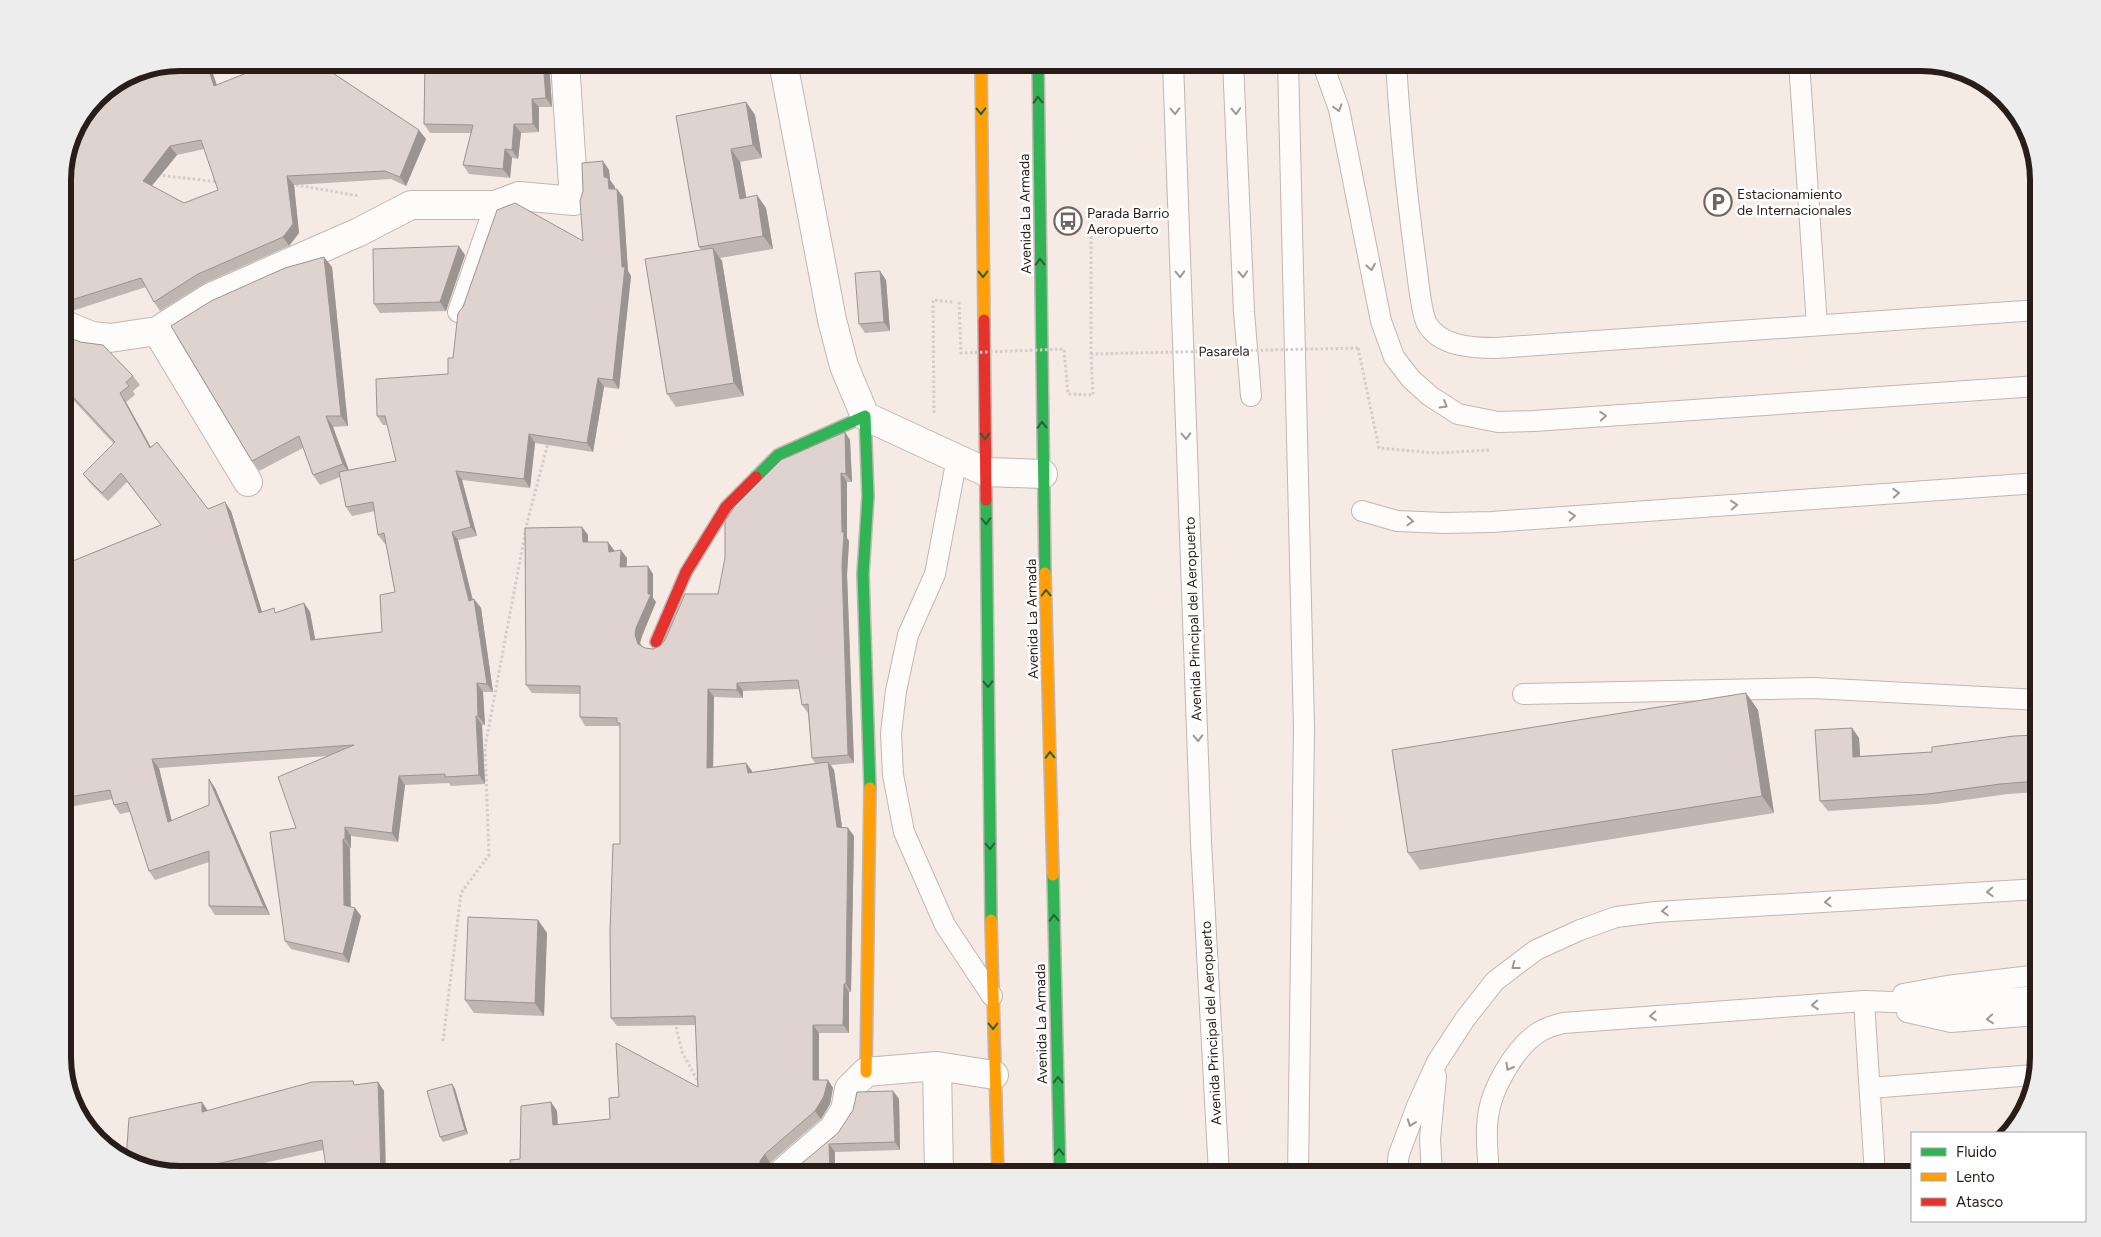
<svg xmlns="http://www.w3.org/2000/svg" width="2101" height="1237" viewBox="0 0 2101 1237" font-family="Figtree,sans-serif">
  <style>
    .lines { fill: none; stroke-linecap: round; stroke-linejoin: round }
    .lane-casing { stroke: #c1b6b2; stroke-width: 22 }
    .street-casing { stroke: #c1b6b2; stroke-width: 30 }
    .fast-casing { stroke: #c1b6b2; stroke-width: 14 }
    .slow-casing { stroke: #c1b6b2; stroke-width: 14 }
    .jam-casing { stroke: #c1b6b2; stroke-width: 14 }
    .path { stroke: #d0cdcb; stroke-width: 3; stroke-dasharray: 2.5 2.5; stroke-linecap: butt }
    .lane { stroke: #fefcfb; stroke-width: 20 }
    .street { stroke: #fefcfb; stroke-width: 28 }
    .fast { stroke: #30b455; stroke-width: 11 }
    .slow { stroke: #ff9f0a; stroke-width: 11 }
    .jam { stroke: #e5322d; stroke-width: 11 }
    .path-bridge { stroke: #d0cdcb; stroke-width: 3; stroke-dasharray: 2.5 2.5; stroke-linecap: butt }
    .wall { fill: #bfb5b1; fill-rule: evenodd }
    .shaded-wall { fill: #9b9490 }
    .building { fill: #ded3ce; stroke: #9b9490; fill-rule: evenodd }
    .oneway { stroke: #2c6134 }
    .oneway2 { stroke: #9e9895 }
    .labels { text-anchor: middle; stroke-width: 5; stroke-linejoin: round; paint-order: stroke }
    .poi-label { font-size: 14px; fill: #281d19; stroke: #fff; text-anchor: start }
    .street-label { font-size: 14px; fill: #281d19; stroke: #fff }
    .rim { fill: none; stroke: #281d19; stroke-width: 6 }
  </style>
  <rect width="100%" height="100%" fill="#f6eae5"/>
  <g class="lines">
    <!-- lane casing -->
    <g class="lane-casing">
      <path id="lane" d="M1173,62L1201,842L1219,1174
        M1233,62L1244,312L1251,396
        M1288,62L1304,728L1298,1174
        M1322,62L1339,109L1381,321L1394,357L1411,379L1430,396L1458,414L1498,422L1534,421L2038,386
        M1396,62C1400,130 1407,197 1416,264C1418,278 1421,313 1427,324C1441,347 1473,348 1496,348L2038,310
        M1799,62L1817,325
        M458,312L495,205
        M957,458L935,574L908,635L896,691L891,733L893,775L904,832L945,925L992,996
        M1362,511L1397,521L1444,523L1492,522L2038,483
        M1523,694L1813,688L2038,700
        M1903,994L1947,986L2038,975
        M1864,1001L1875,1174
        M1907,1012L1951,1022L2038,1015
        M1870,1088L2034,1075
        M1396,1174L1399,1154L1417,1106L1437,1062L1465,1019L1495,981L1536,950L1580,930L1616,917L1656,912L2038,889
        M1432,1174L1430,1139L1436,1076
        M1489,1174C1488,1156 1485,1135 1488,1117C1491,1089 1516,1045 1541,1031C1548,1027 1556,1025 1563,1023L1864,1001L1950,1004L2038,996"/>
    </g>
    <!-- street casing -->
    <g class="street-casing">
      <path id="street" d="M783,62L832,320L844,366L865,416L986,472L1043,474
        M63,324L92,336L110,338L157,331L211,297L359,232L411,205H495L519,196L574,201L565,62
        M157,331L248,482
        M937,1066L939,1174
        M781,1174L833,1129L845,1110L849,1089L866,1072L937,1066L994,1075"/>
    </g>
    <!-- fast casing -->
    <g class="fast-casing">
      <path id="fast" d="M1038,62L1045,573
        M756,477L778,455L865,416L868,496L863,574L870,788
        M986,500L991,920
        M1053,875L1060,1174"/>
    </g>
    <!-- slow casing -->
    <g class="slow-casing">
      <path id="slow" d="M981,62L984,320
        M1045,573L1053,875
        M991,920L998,1174
        M866,1072L870,788"/>
    </g>
    <!-- jam casing -->
    <g class="jam-casing">
      <path id="jam" d="M984,320L986,500
        M656,642L686,572L726,507L756,477"/>
    </g>
    <!-- path -->
    <path class="path" d="M158,175L219,182
      M291,184L359,196
      M1358,348L1379,448L1436,453L1490,450
      M1091,354V204
      M934,413L933,300L953,302
      M675,1022L682,1052L699,1083
      M443,1041L461,893L489,855L485,747L527,523L548,443"/>
    <!-- lane -->
    <use href="#lane" class="lane"/>
    <!-- street -->
    <use href="#street" class="street"/>
    <!-- fast -->
    <use href="#fast" class="fast"/>
    <!-- slow -->
    <use href="#slow" class="slow"/>
    <!-- jam -->
    <use href="#jam" class="jam"/>
    <!-- path-bridge -->
    <path class="path-bridge" d="M959,302L961,353L1064,349L1068,394L1093,395L1091,354L1358,348"/>
  </g>
  <!-- wall -->
  <path class="wall" d="M181,62H209L217,85L274,62H549L552,107H539V132L521,133L518,159L512,158L510,178L469,174L463,165L471,133H430L424,124L425,67L328,70L426,139L406,186L391,179L294,185L299,233L289,246L205,283L160,311L154,302L146,287L72,311L63,309V173ZM204,149L218,190L184,203L152,186L177,155Z
    M746,102L755,115L762,158L740,162L746,197L766,208L773,249L720,258L722,261L744,396L676,407L667,394L701,250L699,247Z
    M609,170L610,180L615,187V189H617L623,197L628,271L631,276L619,389L604,387L593,452L535,443L530,488L462,480L477,536L458,540L473,600L474,599L481,608L493,692H483L485,725H482L485,784L451,786L449,783L405,785L398,842L351,836V848H350V907L355,908L361,916L349,963L291,949L285,941L296,828L327,756L159,768L172,821L209,805V779L215,788L270,915H215L209,906V862L155,880L149,871L130,812L120,814L114,805L113,799L63,808V565L161,525L127,482L108,501L90,483L83,474L114,444L63,389V335L133,376L140,385L133,391L135,395L126,402L151,447L208,509L231,511L262,612H277L304,603L310,612L315,639L382,632L395,592L386,544H385L378,535L375,511L352,516L346,507L340,477L320,485L313,475L303,448L259,471L252,461L332,267L348,426L333,427L349,470L396,461L387,425H383L377,416L448,374L453,358L583,241Z
    M465,255L446,311L380,313L374,304Z
    M886,280L890,331L865,333L859,324Z
    M845,432L850,440L852,482H847V538L849,541L847,575L854,763L831,765L834,770L842,827L848,828L854,836L851,992H849V1033H819V1080H828L833,1088L830,1104L821,1119L770,1163L766,1169L520,1159L551,1102L557,1111L558,1125L610,1119L619,1097L698,1087L696,1025L617,1026L611,1018L620,844V728L619,726H585L580,717V694L532,693L526,685L582,527L588,535V542L614,550V551L627,558L626,567L653,574V598L656,602L642,636L640,643L642,646L645,648L653,649L660,646L718,594ZM799,689L802,705L808,713L812,758L815,763L752,772V771L713,767L714,697L743,698V691Z
    M1746,693L1758,710L1774,813L1420,870L1408,853Z
    M1852,728L1859,738L1860,756L1932,752L2038,735V792L2008,794L1936,804L1828,811L1820,801Z
    M538,920L547,933L544,1016L474,1013L465,1000Z
    M378,1082L384,1091L323,1150L214,1174H181L126,1160L208,1111L356,1085Z
    M452,1084L455,1089L468,1134L443,1142L440,1137Z
    M893,1091L899,1099L900,1150L835,1152V1174H789Z"/>
  <!-- shaded-wall -->
  <path class="shaded-wall" d="M206,62H209L220,95L214,86Z
    M543,62H549L552,107L546,98Z
    M532,99L539,107V132L533,124Z
    M746,102L755,115L762,158L753,145Z
    M514,124L521,133L518,159L512,150Z
    M419,130L426,139L406,186L400,177Z
    M170,146L177,155L149,189L143,181Z
    M505,149L512,158L510,178L503,169Z
    M731,149L740,162L749,212L740,199Z
    M603,161L609,170L610,180L615,187V198L609,189L604,177Z
    M287,176L294,185L299,233L289,246L283,237Z
    M617,189L623,197L628,271L631,276L619,389L613,380L622,267Z
    M757,195L766,208L773,249L763,236Z
    M459,246L465,255L446,311L440,302Z
    M713,248L722,261L744,396L734,383Z
    M324,257L332,267L348,426L341,416Z
    M880,271L886,280L890,331L884,322Z
    M598,378L604,387L593,452L587,443Z
    M120,393L126,402L156,457L150,448Z
    M326,416L333,427L350,474L343,464Z
    M845,432L850,440L852,482L846,474Z
    M529,434L535,443L530,488L524,479Z
    M456,471L462,480L477,536L471,527Z
    M841,473L847,482V538L849,541L847,575L854,763L848,755L842,566Z
    M225,502L231,511L265,622L259,613Z
    M582,527L588,535V551L583,542Z
    M452,532L458,540L475,610L469,601Z
    M608,542L614,550L615,560L609,552Z
    M621,550L627,558L626,575L620,567Z
    M648,566L653,574V598L656,602L642,636L640,643L644,652L638,644L635,635L636,628L648,594Z
    M474,599L481,608L493,692L487,684Z
    M304,603L310,612L317,649L311,640Z
    M477,683L483,692L485,725L478,716Z
    M737,683L743,691V698L737,690Z
    M708,689L714,697L713,776L707,768Z
    M1746,693L1758,710L1774,813L1762,796Z
    M476,716L482,725L485,784L479,775Z
    M1852,728L1859,738L1861,768L1853,757Z
    M152,759L159,768L174,831L168,822Z
    M828,762L834,770L843,835L837,827Z
    M746,763L752,771L753,781L748,773Z
    M399,776L405,785L398,842L392,833Z
    M209,779L215,788L270,915L264,907Z
    M345,827L351,836V848L345,839Z
    M848,828L854,836L851,992L846,984Z
    M343,839L350,848L351,914L344,905Z
    M355,908L361,916L349,963L343,954Z
    M538,920L547,933L544,1016L535,1003Z
    M844,984L849,992V1033L843,1025Z
    M813,1025L819,1033V1088L813,1080Z
    M828,1080L833,1088L830,1104L821,1119L815,1111Z
    M378,1082L384,1091L386,1174H381Z
    M452,1084L455,1089L468,1134L465,1130Z
    M893,1091L899,1099L900,1150L895,1142Z
    M202,1102L208,1111L202,1112Z
    M551,1102L557,1111L558,1134L553,1125Z
    M88,1121L91,1126L93,1132L91,1130Z
    M829,1144L835,1152V1174H830Z
    M765,1154L770,1163L766,1169V1174H763L760,1168V1161Z"/>
  <!-- building -->
  <path class="building" d="M181,62H206L214,86L274,62H316L419,130L400,177L385,171L287,176L293,224L283,237L198,274L154,302L141,278L65,302L63,301V173L75,129L97,97L136,71ZM201,140L218,190L184,203L143,181L170,146Z
    M425,62H543L546,98L532,99L533,124H514L512,150L505,149L503,169L463,165L473,125L424,124Z
    M746,102L753,145L731,149L740,199L757,195L763,236L699,247L676,116Z
    M603,161L604,177L608,178L609,189H617L622,267H625L613,380L598,378L587,443L529,434L524,479L456,471L471,527L452,532L469,601L474,599L487,684L477,683L478,716H476L479,775L445,777V774L399,776L392,833L345,827V839H343L344,905L355,908L343,954L285,941L270,832L296,828L278,777L354,745L152,759L168,822L209,805V779L264,907L209,906V851L149,871L127,802L114,805L110,790L63,798V565L161,525L121,473L102,493L83,474L115,442L63,386V335L80,342L103,345L133,376L126,382L129,386L120,393L150,448L157,442L208,509L225,502L259,613L274,608L275,613L304,603L311,640L382,632L380,595L395,592L384,533L378,535L373,502L346,507L339,472L396,461L385,416H377L376,379L448,374V358H453L458,313L463,307L497,210L515,203L583,241L580,201L583,191L582,163Z
    M459,246L440,302L374,304L373,249Z
    M713,248L734,383L667,394L645,259Z
    M324,257L341,416H326L343,464L313,475L299,436L252,461L171,326L211,301L285,268Z
    M880,271L884,322L859,324L855,273Z
    M845,432L846,474L841,473L842,532H844L842,566L848,755L812,758L808,704L802,705L798,680L737,683V690L708,689L707,768L746,763L748,773L828,762L837,827L848,828L846,984H844L843,1025H813V1080H828L824,1096L815,1111L765,1154L760,1161V1168L763,1174H511L510,1160L520,1159L521,1106L551,1102L553,1125L610,1119L609,1098L619,1097L616,1043L698,1087L695,1016L611,1018L610,932L613,844H620V723H617V718L580,717V686L526,685L525,528L582,527L583,542H608L609,552L621,550L620,567L648,566V594H651L636,628L635,635L638,644L645,648L653,649L660,646L665,640L685,594H718L725,558V521L735,506L781,460Z
    M1746,693L1762,796L1408,853L1392,750Z
    M1852,728L1853,757L1932,752V747L2014,736L2038,735V781L2000,784L1928,794L1820,801L1815,730Z
    M468,917L538,920L535,1003L465,1000Z
    M353,1081L354,1085L378,1082L381,1174H327L322,1140L176,1173L126,1160L129,1118L202,1102V1112L312,1082Z
    M452,1084L465,1130L440,1137L427,1091Z
    M893,1091L895,1142L829,1144L830,1174H789L838,1133L853,1110L857,1092Z
    M88,1121L91,1130L83,1123Z"/>
  <!-- one-way arrows -->
  <defs><path id="oneway-chevron" d="M-2-3.5L2.5 0L-2 3.5" fill="none" stroke-width="1.6" stroke-linecap="round" stroke-linejoin="round" transform="scale(1.25)"/></defs>
  <g class="oneway">
    <use href="#oneway-chevron" transform="translate(1038 100) rotate(-91)"/>
    <use href="#oneway-chevron" transform="translate(981 111) rotate(89)"/>
    <use href="#oneway-chevron" transform="translate(1040 262) rotate(-91)"/>
    <use href="#oneway-chevron" transform="translate(983 274) rotate(89)"/>
    <use href="#oneway-chevron" transform="translate(1042 425) rotate(-91)"/>
    <use href="#oneway-chevron" transform="translate(985 436) rotate(89)"/>
    <use href="#oneway-chevron" transform="translate(986 521) rotate(89)"/>
    <use href="#oneway-chevron" transform="translate(1046 593) rotate(-91)"/>
    <use href="#oneway-chevron" transform="translate(988 684) rotate(89)"/>
    <use href="#oneway-chevron" transform="translate(1050 755) rotate(-91)"/>
    <use href="#oneway-chevron" transform="translate(990 846) rotate(89)"/>
    <use href="#oneway-chevron" transform="translate(1054 918) rotate(-91)"/>
    <use href="#oneway-chevron" transform="translate(993 1026) rotate(89)"/>
    <use href="#oneway-chevron" transform="translate(1058 1080) rotate(-91)"/>
    <use href="#oneway-chevron" transform="translate(1059 1152) rotate(-91)"/>
  </g>
  <g class="oneway2">
    <use href="#oneway-chevron" transform="translate(1338 108) rotate(74)"/>
    <use href="#oneway-chevron" transform="translate(1175 111) rotate(88)"/>
    <use href="#oneway-chevron" transform="translate(1236 111) rotate(87)"/>
    <use href="#oneway-chevron" transform="translate(1371 267) rotate(79)"/>
    <use href="#oneway-chevron" transform="translate(1180 274) rotate(88)"/>
    <use href="#oneway-chevron" transform="translate(1243 274) rotate(87)"/>
    <use href="#oneway-chevron" transform="translate(1444 405) rotate(31)"/>
    <use href="#oneway-chevron" transform="translate(1603 416) rotate(-4)"/>
    <use href="#oneway-chevron" transform="translate(1186 436) rotate(88)"/>
    <use href="#oneway-chevron" transform="translate(1896 493) rotate(-4)"/>
    <use href="#oneway-chevron" transform="translate(1734 505) rotate(-4)"/>
    <use href="#oneway-chevron" transform="translate(1572 516) rotate(-4)"/>
    <use href="#oneway-chevron" transform="translate(1410 521) rotate(3)"/>
    <use href="#oneway-chevron" transform="translate(1198 738) rotate(88)"/>
    <use href="#oneway-chevron" transform="translate(1990 892) rotate(177)"/>
    <use href="#oneway-chevron" transform="translate(1828 902) rotate(177)"/>
    <use href="#oneway-chevron" transform="translate(1665 911) rotate(177)"/>
    <use href="#oneway-chevron" transform="translate(1515 966) rotate(142)"/>
    <use href="#oneway-chevron" transform="translate(1815 1005) rotate(176)"/>
    <use href="#oneway-chevron" transform="translate(1653 1016) rotate(176)"/>
    <use href="#oneway-chevron" transform="translate(1990 1019) rotate(175)"/>
    <use href="#oneway-chevron" transform="translate(1509 1067) rotate(120)"/>
    <use href="#oneway-chevron" transform="translate(1411 1123) rotate(110)"/>
  </g>
  <!-- icons -->
  <defs>
    <g id="parking-ring" transform="scale(1.4375)"><circle r="9.5" fill="#fff" stroke="#706560" stroke-width="1.5"/><path d="M-3.5-5.5H1a3.5 3.5 0 0 1 0 7H-1V5.5H-3.5ZM-1-3.4V-.6H.8a1.4 1.4 0 0 0 0-2.8Z" fill="#706560"/></g>
    <g id="bus-ring" transform="scale(1.4375)"><circle r="9.5" fill="#fff" stroke="#706560" stroke-width="1.5"/><path d="M-5-6H5V4H4V6H2V4H-2V6H-4V4H-5ZM-3.5-4V0h7V-4ZM-3.5 1.2v1.5H-2V1.2ZM2 1.2v1.5H3.5V1.2Z" fill="#706560"/></g>
  </defs>
  <g fill-rule="evenodd">
    <use href="#parking-ring" x="1718" y="202"/>
    <use href="#bus-ring" x="1068" y="221"/>
  </g>
  <g class="labels">
    <!-- poi labels -->
    <g class="poi-label">
      <text x="1737" y="199">Estacionamiento<tspan x="1737" dy="16">de Internacionales</tspan></text>
      <text x="1087" y="218">Parada Barrio<tspan x="1087" dy="16">Aeropuerto</tspan></text>
    </g>
    <!-- street labels -->
    <g class="street-label">
      <text transform="translate(1025 214) rotate(-91)" y="5">Avenida La Armada</text>
      <text transform="translate(1224 351) rotate(-1)" y="5">Pasarela</text>
      <text transform="translate(1032 619) rotate(-91)" y="5">Avenida La Armada</text>
      <text transform="translate(1193 619) rotate(-92)" y="5">Avenida Principal del Aeropuerto</text>
      <text transform="translate(1211 1023) rotate(-93)" y="5">Avenida Principal del Aeropuerto</text>
      <text transform="translate(1041 1024) rotate(-91)" y="5">Avenida La Armada</text>
    </g>
  </g>
  <!-- crop -->
  <path d="M0 0H2101V1237H0ZM180 71H1921A109 109 0 0 1 2030 180V1057A109 109 0 0 1 1921 1166H180A109 109 0 0 1 71 1057V180A109 109 0 0 1 180 71Z" fill="#eeeded" fill-rule="evenodd"/>
  <path class="rim" d="M180 71H1921A109 109 0 0 1 2030 180V1057A109 109 0 0 1 1921 1166H180A109 109 0 0 1 71 1057V180A109 109 0 0 1 180 71Z"/>
  <!-- legend -->
  <rect x="1911" y="1132" width="175" height="90" fill="#ffffff" stroke="#a9a5a3"/>
  <rect x="1921" y="1148" width="25" height="8" fill="#30b455" stroke="#a9a5a3"/>
  <text x="1956" y="1157" font-size="15" fill="#281d19">Fluido</text>
  <rect x="1921" y="1173" width="25" height="8" fill="#ff9f0a" stroke="#a9a5a3"/>
  <text x="1956" y="1182" font-size="15" fill="#281d19">Lento</text>
  <rect x="1921" y="1198" width="25" height="8" fill="#e5322d" stroke="#a9a5a3"/>
  <text x="1956" y="1207" font-size="15" fill="#281d19">Atasco</text>
</svg>
